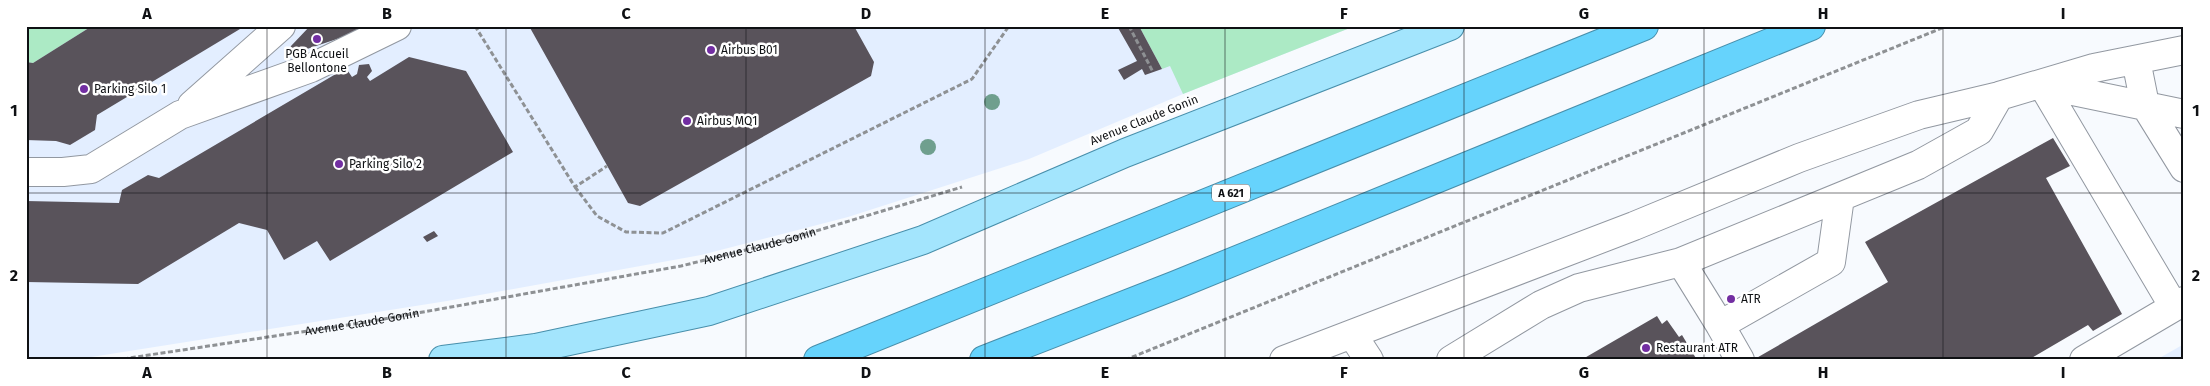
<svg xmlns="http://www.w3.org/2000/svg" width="2210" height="386" viewBox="0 0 2210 386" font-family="'Fira Sans',sans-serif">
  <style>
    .built { fill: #e3eeff }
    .green { fill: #aceac5 }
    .building { fill: #59535b }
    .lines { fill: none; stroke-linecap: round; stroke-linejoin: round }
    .minor-casing { stroke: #9298a1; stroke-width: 30 }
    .major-casing { stroke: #488fab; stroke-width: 30 }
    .highway-casing { stroke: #488fab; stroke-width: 30 }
    .path { stroke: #8e9194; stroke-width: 3; stroke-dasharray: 5 2.5; stroke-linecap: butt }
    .minor { stroke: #fff; stroke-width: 28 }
    .major { stroke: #a3e5fd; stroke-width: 28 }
    .highway { stroke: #66d3fc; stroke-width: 28 }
    .tree { fill: #6f9f8e }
    .grid { fill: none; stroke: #0f1114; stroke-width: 1; stroke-opacity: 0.55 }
    .poi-dot { fill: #722ea2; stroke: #fff; stroke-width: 2 }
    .labels { text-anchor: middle; stroke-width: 5; stroke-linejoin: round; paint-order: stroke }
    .shield { fill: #fff; stroke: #57585a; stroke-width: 1 }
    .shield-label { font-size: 11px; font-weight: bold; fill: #0f1114 }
    .poi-label { font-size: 12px; fill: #0f1114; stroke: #fff; text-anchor: start }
    .street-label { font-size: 12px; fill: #0f1114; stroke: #fff }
    .neatline { fill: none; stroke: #0f1114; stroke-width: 2 }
    .grid-label { font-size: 16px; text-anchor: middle; font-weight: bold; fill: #0f1114 }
  </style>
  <rect width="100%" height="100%" fill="#f7fafe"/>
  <!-- built -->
  <path class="built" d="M26,26H1355L1183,94L1029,159L848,217L701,255L447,301L85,358L26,357Z
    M2184,344V360H2156Z"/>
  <!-- green -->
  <path class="green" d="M26,26H92L33,63L26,62Z
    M1139,26H1355L1183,94L1170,66L1162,69Z"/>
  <!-- building -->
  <path class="building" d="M92,26H245L97,115L95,130L70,145L56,141L26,140V62L33,63Z
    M310,26H402L352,34L292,54L289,51L291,46Z
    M529,26H854L874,62L871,76L640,206L628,203Z
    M1117,26H1139L1162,69L1145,75L1142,69L1124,80L1118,70L1137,61Z
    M409,57L466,71L513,152L330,261L317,241L284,260L267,230L239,223L138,284L26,282V201L119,203L122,190L148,175L159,178L346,68L352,77L357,74L359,65L369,64L372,71L367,77L370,81Z
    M2053,138L2070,166L2046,178L2122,314L2093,331L2088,325L2028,360H1753L1888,282L1865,242Z
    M434,231L438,236L427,242L423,237Z
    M1657,316L1662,324L1667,320L1679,337L1682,335L1697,360H1581Z"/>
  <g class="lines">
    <!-- minor casing -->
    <g class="minor-casing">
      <path id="minor" d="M2136,60L2145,105L2184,168
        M2042,84L2174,307L2184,301
        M2044,85L2184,114
        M192,105L281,26
        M26,172H63L91,169L180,115L311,68L397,26
        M1681,262L1720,325L1831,262L1840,197
        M1720,325L1740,360
        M1352,334L1369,360
        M1284,360L1634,226L1799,158L1919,115L1999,96L2094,68L2184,50
        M1451,360L1541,305L1579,288L1681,262L1918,165L1979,131L1999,96
        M2084,360L2174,307"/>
    </g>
    <!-- major casing -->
    <g class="major-casing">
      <path id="major" d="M443,360L536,348L709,311L923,240L1125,153L1450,26"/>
    </g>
    <!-- highway casing -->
    <g class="highway-casing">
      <path id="highway" d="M818,360L1644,26
        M984,360L1176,285L1811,26"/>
    </g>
    <!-- path -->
    <g class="path">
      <path d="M475,26L575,187L607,166"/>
      <path d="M1129,26L1153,72"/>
      <path d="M575,187L597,216L626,232L663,233L972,79L1009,26"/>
      <path id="s1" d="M116,360L367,322L681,266L786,240L962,187"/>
      <path d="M1125,360L1947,26"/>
    </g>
    <!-- minor -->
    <use href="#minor" class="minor"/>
    <!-- major -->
    <use href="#major" class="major"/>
    <!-- highway -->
    <use href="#highway" class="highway"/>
  </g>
  <!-- trees -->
  <g class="tree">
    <circle cx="992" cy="102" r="8"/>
    <circle cx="928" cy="147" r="8"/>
  </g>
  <!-- grid -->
  <path class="grid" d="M267,26V360M506,26V360M746,26V360M985,26V360M1225,26V360M1464,26V360M1704,26V360M1943,26V360M26,193H2184"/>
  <!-- markers -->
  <g class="poi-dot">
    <circle cx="317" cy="39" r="5"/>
    <circle cx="711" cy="50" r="5"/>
    <circle cx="84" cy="89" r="5"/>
    <circle cx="687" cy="121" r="5"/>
    <circle cx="339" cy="164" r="5"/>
    <circle cx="1731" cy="299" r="5"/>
    <circle cx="1646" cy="348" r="5"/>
  </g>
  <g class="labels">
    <!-- shield labels -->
    <rect class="shield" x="1212" y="184.5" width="38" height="17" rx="4"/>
    <g class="shield-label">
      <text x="1231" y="197">A 621</text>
    </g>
    <!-- poi labels -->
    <g class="poi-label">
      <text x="721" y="54">Airbus B01</text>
      <text x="317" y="58" text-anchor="middle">PGB Accueil<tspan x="317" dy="14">Bellontone</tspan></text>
      <text x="94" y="93">Parking Silo 1</text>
      <text x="697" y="125">Airbus MQ1</text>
      <text x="349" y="168">Parking Silo 2</text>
      <text x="1741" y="303">ATR</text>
      <text x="1656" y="352">Restaurant ATR</text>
    </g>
    <!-- street labels -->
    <g class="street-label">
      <text transform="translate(1144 120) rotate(-22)" y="4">Avenue Claude Gonin</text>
      <text dy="4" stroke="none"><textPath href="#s1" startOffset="654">Avenue Claude Gonin</textPath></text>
      <text dy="4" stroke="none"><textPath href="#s1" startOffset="249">Avenue Claude Gonin</textPath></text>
    </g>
  </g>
  <!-- border -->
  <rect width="2210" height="386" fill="none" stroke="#ffffff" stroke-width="55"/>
  <rect x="28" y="28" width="2154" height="330" class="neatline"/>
  <g class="grid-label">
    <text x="147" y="19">A</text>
    <text x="387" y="19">B</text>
    <text x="626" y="19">C</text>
    <text x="866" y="19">D</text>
    <text x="1105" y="19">E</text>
    <text x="1344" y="19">F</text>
    <text x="1584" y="19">G</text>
    <text x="1823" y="19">H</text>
    <text x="2063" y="19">I</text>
    <text x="14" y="116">1</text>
    <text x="2196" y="116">1</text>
    <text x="14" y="281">2</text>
    <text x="2196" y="281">2</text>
    <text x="147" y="378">A</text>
    <text x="387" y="378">B</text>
    <text x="626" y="378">C</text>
    <text x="866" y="378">D</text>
    <text x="1105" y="378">E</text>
    <text x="1344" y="378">F</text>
    <text x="1584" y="378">G</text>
    <text x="1823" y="378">H</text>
    <text x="2063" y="378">I</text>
  </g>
</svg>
